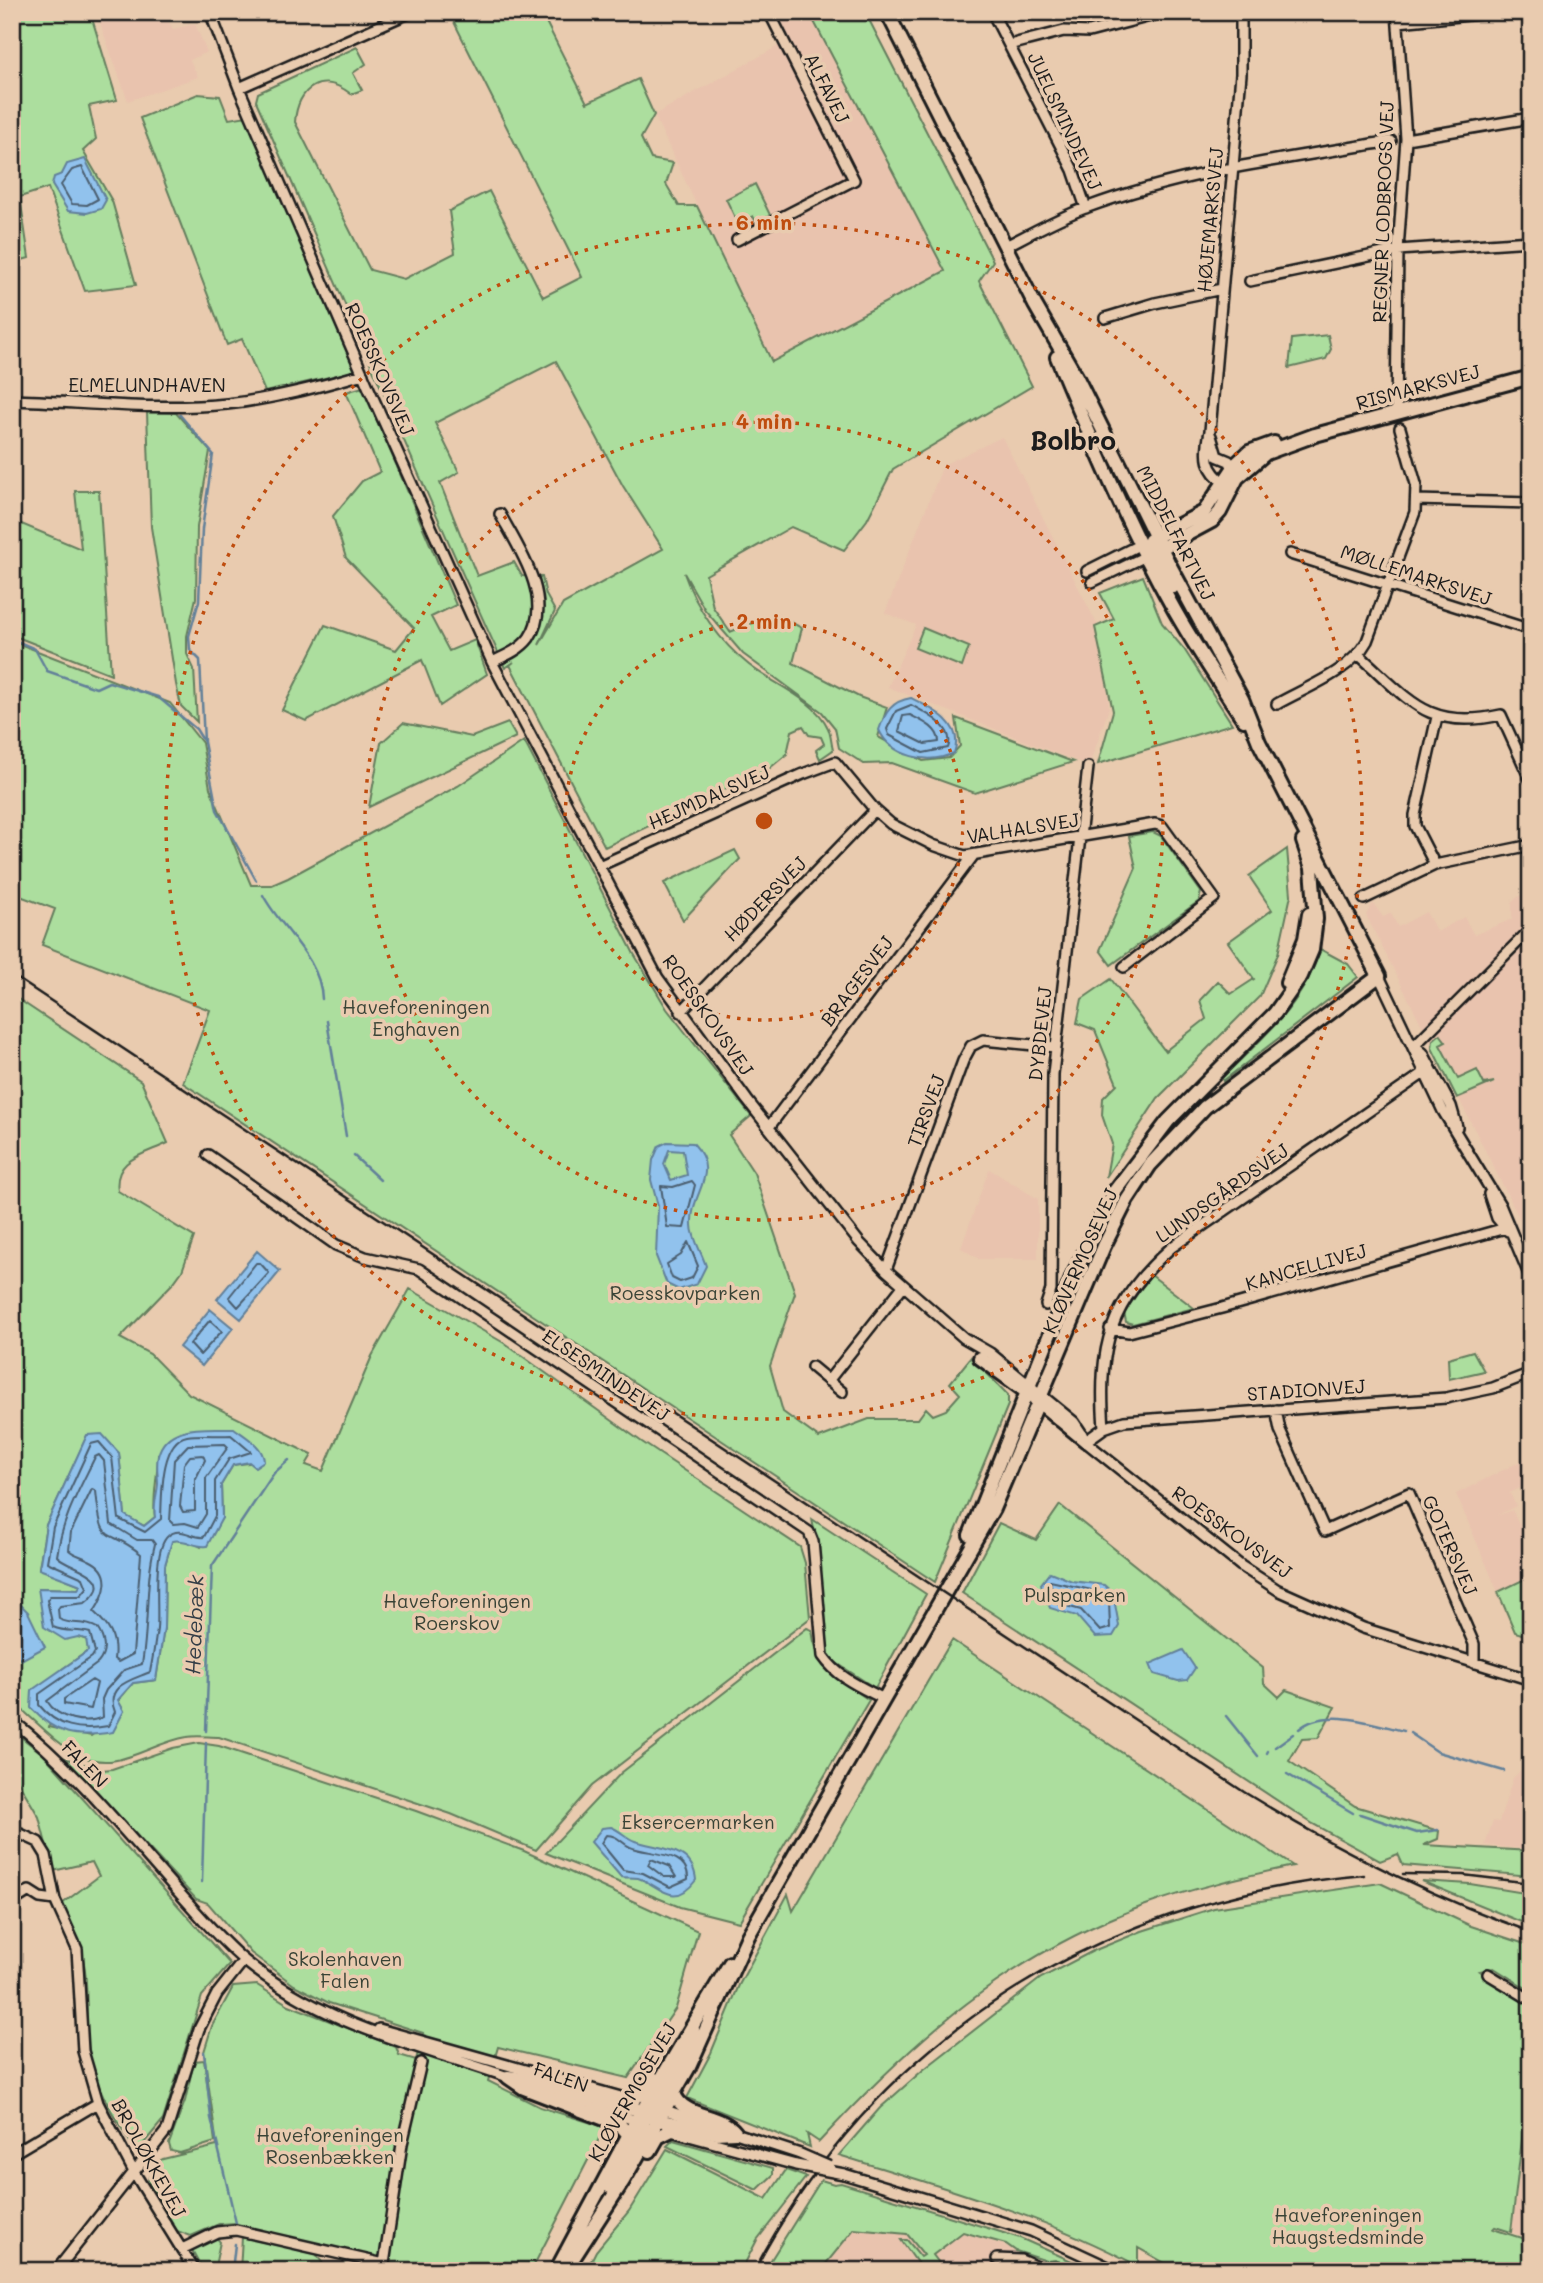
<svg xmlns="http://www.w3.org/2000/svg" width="1543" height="2283" viewBox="0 0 1543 2283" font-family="Mali,sans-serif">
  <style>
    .built { fill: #e9c3ae }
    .green { fill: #acde9e; stroke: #647d5d; stroke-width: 2; fill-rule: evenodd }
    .water { fill: #91c2ed; stroke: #628099; stroke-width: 2; fill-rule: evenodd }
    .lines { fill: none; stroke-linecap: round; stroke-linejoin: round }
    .shore { stroke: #4b5e70; stroke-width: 2 }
    .stream { stroke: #628099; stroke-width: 2.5 }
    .minor-casing { stroke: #1c1c1c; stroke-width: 14 }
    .major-casing { stroke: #1c1c1c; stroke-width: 18 }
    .minor { stroke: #e9cbaf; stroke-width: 9 }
    .major { stroke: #e9cbaf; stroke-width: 12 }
    .rail { stroke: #1c1c1c; stroke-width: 2.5 }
    .minor-bridge-casing { stroke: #1c1c1c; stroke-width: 14; stroke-linecap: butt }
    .minor-bridge { stroke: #e9cbaf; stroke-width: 9 }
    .ring { fill: none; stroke: #bf4d0f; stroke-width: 3.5; stroke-dasharray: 3.5 7 }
    .labels { text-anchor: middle; stroke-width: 7; stroke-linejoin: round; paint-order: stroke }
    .street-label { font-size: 19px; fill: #1c1c1c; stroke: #e9cbaf }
    .park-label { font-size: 19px; fill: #394336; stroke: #e9cbaf }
    .water-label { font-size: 21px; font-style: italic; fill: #333d46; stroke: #e9cbaf }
    .district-label { font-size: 26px; font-weight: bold; fill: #1c1c1c; stroke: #e9cbaf }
    .centre { fill: #bf4d0f; stroke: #e9cbaf; stroke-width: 3.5 }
    .ring-label { font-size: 21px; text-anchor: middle; font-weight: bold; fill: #bf4d0f; stroke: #e9cbaf; stroke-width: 7; stroke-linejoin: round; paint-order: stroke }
  </style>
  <rect width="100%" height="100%" fill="#e9cbaf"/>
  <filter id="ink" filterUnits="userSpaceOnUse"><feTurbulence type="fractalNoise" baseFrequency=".0143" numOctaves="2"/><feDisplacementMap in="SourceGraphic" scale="14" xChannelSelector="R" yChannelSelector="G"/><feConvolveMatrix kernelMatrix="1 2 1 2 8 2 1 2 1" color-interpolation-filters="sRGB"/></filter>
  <g filter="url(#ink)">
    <!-- built -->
    <path class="built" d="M96,12H163L173,29L195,24L207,52L190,60L198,77L128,101Z
      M776,12H809L945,271L771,362L654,115L789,40Z
      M1002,437L1104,638L1109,708L1089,766L888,687L916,625L885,613L943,465Z
      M1531,889V1241L1366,915L1373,903L1383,917L1391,913L1398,927L1426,912L1437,932L1464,917L1474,935L1512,919V901Z
      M989,1169L1038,1199V1259H979L961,1248Z
      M1531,1456V1482L1510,1493L1516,1506L1496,1516L1512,1510L1531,1546L1524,1550H1531V1576L1498,1592L1456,1494Z
      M1531,1725V1850L1485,1845L1493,1821L1499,1822L1513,1778L1523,1768Z
      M1531,2063V2239L1511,2232Z
      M854,2229L907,2234L963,2232L1085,2271H820Z"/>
    <!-- green -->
    <path class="green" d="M12,12H90L117,100L89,106L96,139L83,151L112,201L136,285L85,291L48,188L20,197L29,258L12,263Z
      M449,12H541L587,103L638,79L654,115L641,138L651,159L673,163L666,184L679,206H697L772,362L945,271L809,12H865L993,261L979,281L1032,386L893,469L867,520L844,550L791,527L706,575L713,607L730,632L775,614L802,628L793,663L859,697L887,707L878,737L923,761L949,758L960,746L956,718L1073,762L975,793L892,763L864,764L839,748L835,728L822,712L743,654L705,610L684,573C696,608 720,642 749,665C773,684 815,699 828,728C831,734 831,743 833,750L820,759L816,750L824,744L821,737L809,735L803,726L792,731L787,754L770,768L605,847L510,665L514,662L505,668C419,480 340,290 256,101L258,93L357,47L366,64L353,73L362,90L351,94C322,71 297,88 295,122L370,270L404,279L455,253L449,211L489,191L543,297L582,277ZM556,361L623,486L663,549L563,604L539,645L555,611L546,595L542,577L522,576L514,562L477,576L440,483L459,472L435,423Z
      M198,94L220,96L229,119L247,116L355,371L265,392L242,339L227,345L140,118Z
      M755,184L771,217L757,224L753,216L738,224L726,199Z
      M1328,335L1331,349L1326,359L1289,368L1292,339Z
      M363,387L456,605L431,617L449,651L475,640L487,674L440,706L422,660L306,721L282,710L325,625L396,650L414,628L346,558L333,516L362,481L380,472L346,392Z
      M147,412L176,413L210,451L197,527L196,598L187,636V654L194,669L197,722L181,706L176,684L151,527Z
      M75,491H99L111,674L12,635V520L81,549Z
      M1143,576L1162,623L1184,649L1232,724L1098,764L1113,711L1095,627L1114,619L1100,593Z
      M923,628L969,647L962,667L915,648Z
      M12,641L170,703L202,743L210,788L251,885H272L288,878L458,786L524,741L634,954L667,1009L751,1116L729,1135L754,1173L795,1293L770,1366L783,1412L819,1438L869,1419H918L926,1408L933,1415L946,1410L960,1394L950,1383L971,1357L1008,1395V1405L935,1582L183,1083L210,1010L42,945L55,909L12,893Z
      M403,723L472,737L508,723L516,737L369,807L381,743Z
      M1153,832L1161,836L1201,892L1199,901L1111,965L1100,950L1136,868L1129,836Z
      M1287,849L1291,895L1278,954L1260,996L1158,1098L1106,1177L1112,1144L1102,1115L1103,1098L1117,1084L1095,1030L1077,1023L1082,999L1111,979L1165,1051L1206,1019L1200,1000L1218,981L1231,994L1254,979L1228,942L1272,910L1249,876Z
      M735,850L740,859L683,920L664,883Z
      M1320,949L1348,964L1358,977L1223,1081L1222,1078C1260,1040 1305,1004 1320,949Z
      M12,995L141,1081L168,1143C143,1155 113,1159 118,1191L194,1237L182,1271L174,1282L120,1338L150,1354L189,1394L312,1455L306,1465L323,1471L372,1356L410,1289L504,1343L642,1442L800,1547L805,1563L810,1618L592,1786L536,1850L451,1814L219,1737C208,1737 197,1735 187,1737C149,1743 118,1774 79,1755C55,1743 33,1718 12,1701V1651L15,1658L12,1623ZM87,1436L119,1453L125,1516L144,1526L155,1517C152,1500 158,1474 158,1455L264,1461L233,1465L221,1485L222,1518L201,1547L185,1538L172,1541L165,1565L164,1628L156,1680L133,1683L118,1701L124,1711L91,1736L49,1727L62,1669L88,1651L87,1640L78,1637L39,1588L78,1589L81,1585L39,1568L46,1525Z
      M1440,1034L1446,1042L1440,1045L1458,1079L1477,1070L1484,1084L1494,1082L1457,1098L1432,1048L1433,1040Z
      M1151,1275L1194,1308L1133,1324L1126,1322L1124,1312Z
      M1473,1351L1484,1371L1449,1379L1448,1358Z
      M1060,1505L1263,1668L1264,1683L1279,1697L1286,1690L1335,1707L1318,1738L1302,1739L1289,1761L1355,1806L1439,1831L1438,1839L1424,1845L1531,1851V1876L1403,1865L1398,1854L1380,1861L1313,1824L962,1593L999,1523L1036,1540Z
      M812,1519L926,1594L875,1688L829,1658L825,1645L819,1556Z
      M1531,1576V1637L1515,1632L1498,1592Z
      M807,1628L812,1630C816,1669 839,1679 869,1700L739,1922L680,1907L546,1853L621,1773Z
      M952,1640L1293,1866C1242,1877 1192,1888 1143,1906C1008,1956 915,2038 819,2142L807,2134L810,2147L687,2098L711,2053L739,1985L788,1894L793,1911Z
      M12,1730L44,1755L230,1964L202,1996L163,2120L140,2148H134C117,2121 101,2097 92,2067C83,2035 89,2002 85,1970C82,1946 72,1926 62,1904L99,1876L92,1862L53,1871L39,1817L12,1771Z
      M199,1743L219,1746L416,1811L524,1851L698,1931L676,2008L628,2078L498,2047L488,2081L540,2107L605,2127L531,2271H390L239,2235L236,2223L219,2224L191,2236L177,2231L148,2181L154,2164L163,2159L217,2146L204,2052L212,2026L233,1987L257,1985L289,2005L396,2047L399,2055L416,2060L423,2033L329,2003L294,1985L251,1953L208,1903L196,1899L65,1758L102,1770L112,1769L173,1748Z
      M1421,1881L1470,1884L1531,1894V1926Z
      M1380,1883L1471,1926L1531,1946V1991L1494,1968L1480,1971L1531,2006V2063L1511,2232L1495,2227L1493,2229L1531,2241V2266L1501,2271H1179L1138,2248V2266C1043,2215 941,2187 839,2155L880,2108L923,2070L1041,1978L1093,1951L1142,1931L1214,1908Z
      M204,2060L215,2142L180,2153L171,2151L169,2144L185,2101L194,2061Z
      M673,2140L773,2168V2175L757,2190L667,2146Z
      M667,2149L766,2199L786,2170L806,2177L757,2240L741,2271H586L596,2251L629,2211Z
      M821,2180L834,2184L841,2183L1020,2238L1094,2271H1085L1055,2260L1047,2261L1016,2251L1006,2244L963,2232L933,2255L945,2271H923L901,2240H907L921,2257L924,2255L907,2234L854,2229L820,2271H764Z
      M216,2237L220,2242L214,2271L203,2270L192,2250Z
      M242,2237L316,2254L326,2268L336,2270L345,2264L352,2271H240Z"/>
    <!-- water -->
    <path class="water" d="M85,159L106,200L101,209L87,213L68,211L52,185L54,177L62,174L67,164Z
      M911,698C933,709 965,724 954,753C929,765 891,757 879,730C885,712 892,701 911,698Z
      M667,1142L693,1143C722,1174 690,1192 692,1225C692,1238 702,1253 706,1266L697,1284L679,1290L667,1284L656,1256L658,1206L651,1180L653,1160L659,1146ZM669,1150L683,1151L687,1175L671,1180L664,1164Z
      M257,1251L280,1271L241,1319L217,1299Z
      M210,1309L233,1328L202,1366L179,1347Z
      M234,1428C246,1437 263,1446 264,1461L255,1467L249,1462L233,1465L221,1485L222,1518L207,1546C194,1548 186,1538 172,1541L165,1565L164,1628L156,1680L133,1683L118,1700L124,1711L113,1732C76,1738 57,1736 31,1708L32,1690L88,1651L86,1639L78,1637L65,1640L44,1627L38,1588L78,1589L81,1585L39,1569L46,1525L87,1435L102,1434L119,1453L125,1515L144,1526L155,1517C153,1504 157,1496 158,1484C158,1475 156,1465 158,1456C166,1422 208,1429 234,1428Z
      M1050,1572L1072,1581L1104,1585L1113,1593L1119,1626L1113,1636L1095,1637L1077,1616L1050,1608L1041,1584Z
      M20,1604L28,1612L45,1647L21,1660L12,1651L15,1606Z
      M1183,1650L1195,1668L1187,1680L1178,1681L1154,1674L1150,1664Z
      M611,1827C620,1830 626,1838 635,1841C658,1849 693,1846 696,1880C673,1911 659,1884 638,1878C632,1877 626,1878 621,1877L591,1842L602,1828Z"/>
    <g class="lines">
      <!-- shore -->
      <path class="shore" d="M82,167L98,199L87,205L72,204L61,185L72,170Z
        M911,705C926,713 956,727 948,748L923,753L889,735L887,729L896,711Z
        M910,715C922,721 939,728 939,742L925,744L899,731L903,716Z
        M692,1181L695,1185L684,1228L667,1227L661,1186L673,1187Z
        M688,1242L698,1266L692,1278L680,1282L672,1278L667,1264L681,1255Z
        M256,1263H260L269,1273L238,1307L229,1297Z
        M210,1320L222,1331L200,1355L190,1344Z
        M231,1435L251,1452L229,1459L215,1481V1516L204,1537C193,1539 180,1525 168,1536C152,1550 159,1608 157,1629C155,1643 153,1658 150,1672C132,1680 104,1685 115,1712L108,1726C79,1731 57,1727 39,1705V1694L92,1657L95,1652L90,1633C76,1629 66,1633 53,1627L47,1600L50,1596H80L87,1588L83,1578L47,1562L53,1527L91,1444L99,1442L112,1457L119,1519L145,1532L161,1519C162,1498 160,1441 187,1436C201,1434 217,1436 231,1435Z
        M188,1445L225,1444L228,1447L206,1478V1514L198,1527L185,1523L173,1524L170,1521L174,1460Z
        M99,1455L104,1461L111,1524L137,1540H152L155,1544C145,1582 149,1624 142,1664L124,1670L106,1690L102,1699L103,1717C84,1725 58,1719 47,1701L98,1663C107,1653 105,1639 97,1628C84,1620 71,1626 59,1619L58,1609L60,1606L85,1603C122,1575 67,1568 57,1556C62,1519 79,1490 95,1457Z
        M203,1455L205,1460L195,1480V1511L183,1512L180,1506L184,1464L190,1456Z
        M92,1489L96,1491C102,1550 105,1525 141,1554L133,1654L118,1662L114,1659C117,1637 109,1626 94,1612C105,1595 115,1572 89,1560C82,1556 74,1555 69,1550L71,1532Z
        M1050,1581L1101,1592L1109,1601L1110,1628L1100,1631L1081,1610L1055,1603Z
        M92,1680L97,1683L91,1709L64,1704V1699Z
        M606,1835C618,1835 620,1842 630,1847C647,1855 689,1850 688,1879L670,1887L643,1873L623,1870L601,1843Z
        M651,1859L669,1866L676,1877H664L648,1865Z"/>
      <!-- stream -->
      <path class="stream" d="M180,415L213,454L202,529L199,601L189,636L190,650L200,660L204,742
        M12,639L35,649L47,671L96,688L109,682L158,697L196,729L204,742L217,810L256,880
        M263,895C280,928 321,958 322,999
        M327,1021L346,1136
        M354,1156L380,1180
        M1226,1716L1258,1756
        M1299,1729C1325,1706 1374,1724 1404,1731
        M206,1731L212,1566L274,1473L289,1460
        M1410,1733L1438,1752L1504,1771
        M1275,1747L1293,1734
        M1267,1753L1268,1751
        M1287,1774L1353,1813
        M1360,1814L1417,1833L1438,1830
        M202,1882L206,1743
        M204,2052L211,2118L236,2223
        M232,2271L235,2244"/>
      <!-- minor casing -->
      <g class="minor-casing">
        <path id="minor" d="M210,12L239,88L370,391L492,662L658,978L747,1100L859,1242L886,1270L964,1338L990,1353L1074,1422L1082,1434
          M992,12L1073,170L1086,208
          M1529,12L1531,13
          M1398,22L1501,12
          M1009,45L1064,31L1089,32L1166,12
          M239,88L411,12
          M1406,139L1531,118
          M737,240L854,180L769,12
          M1006,246C1033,232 1060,217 1088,207C1185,171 1290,158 1391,141
          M1250,281L1398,250L1531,241
          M1105,318L1155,303L1222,289
          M12,400C84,402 155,411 227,404C273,399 318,387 363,374
          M1396,413L1398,250L1406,139L1397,12
          M1211,436L1217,456L1229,461L1235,471
          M1227,485C1205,470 1205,456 1210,431L1241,74V12
          M1416,500L1531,503
          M1290,554L1531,630
          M1087,571L1141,544
          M1092,582L1146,556
          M1359,655C1410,700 1427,731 1501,715L1531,781
          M492,662C505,656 520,650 529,638C555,600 518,547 500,514
          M1277,704C1307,687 1350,672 1367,641L1415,512L1416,484L1400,428
          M1435,865L1415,826V815L1437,717
          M599,866L803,774L835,762L875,810L891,824L933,845L965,856L1155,824L1162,826L1214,898L1124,967
          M1364,899L1435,865L1531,845
          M1379,976L1443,1111L1500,1205L1531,1279
          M681,1012L875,810
          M1414,1046L1531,929
          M1416,1047L1423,1053L1451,1106L1457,1127
          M769,1127L973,856
          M208,1155L336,1245L365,1257L419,1269L809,1532L813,1542L823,1656C838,1678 861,1687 884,1699
          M1489,1194L1497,1218L1508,1231
          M886,1270L963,1061L971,1046L983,1040L1055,1047
          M1046,1305L1051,1290L1053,1074L1088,767
          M1110,1329L1129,1332L1222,1308L1509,1227
          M812,1367L842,1392
          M828,1381L903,1286
          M1276,1410L1280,1430L1325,1531L1409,1493L1474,1644V1663
          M1104,1428C1098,1346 1109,1303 1172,1247L1424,1073
          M1082,1439L1241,1566L1278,1590L1363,1628L1531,1680
          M1086,1441L1104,1428L1124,1421L1446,1398L1493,1388L1531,1373
          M12,1720C76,1770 128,1836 182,1896C202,1918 222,1942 245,1961C325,2026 416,2045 511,2078
          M12,1830L38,1842L46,1855L55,1900L77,1949L83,2051L98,2103L135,2174L195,2271
          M12,1902L29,1891L40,1898L55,1900
          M1488,1974L1531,2000
          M379,2029L635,2101
          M544,2090L640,2122
          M659,2108L800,2154
          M667,2130L796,2165
          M12,2154L98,2103
          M844,2174L1031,2231L1117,2271
          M182,2249L217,2232L236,2230L384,2264L402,2144L421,2063
          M997,2259L1021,2260L1046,2271
          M56,2271L167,2130L199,2029L217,1994L244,1960"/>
      </g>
      <!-- major casing -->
      <g class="major-casing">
        <path id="major" d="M1057,357C1093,443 1129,530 1175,611C1196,648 1220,684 1244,720
          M1150,540L1204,512L1236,464L1249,452L1274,443
          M1149,549L1154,552L1173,587
          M1156,551L1212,521L1220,512L1237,478L1266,453L1315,435L1531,377
          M1287,983L1305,939L1309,914
          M980,1358L1032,1396
          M1035,1399L1086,1441
          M970,1535L1073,1276L1114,1192L1168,1121L1275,1013L1301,976L1312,950L1316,919L1312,868L1303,841
          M508,2077L532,2080L649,2113
          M508,2077L524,2088L620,2125L629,2135
          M674,2093C682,2118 720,2113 735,2132
          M631,2099L642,2093L652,2077
          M656,2110L690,2045L693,2029
          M654,2119L716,2133L735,2132
          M650,2151L658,2137L670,2131
          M610,2187L640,2134L646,2113
          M556,2271L636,2121L730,1963
          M565,2271L623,2181L689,2067L748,1936L993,1509L1104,1246L1127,1200L1150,1165L1205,1107L1379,976L1259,742L1242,699L1168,562L1076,376L1035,305L887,12"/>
      </g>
      <!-- minor -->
      <use href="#minor" class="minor"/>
      <!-- major -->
      <use href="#major" class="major"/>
      <!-- rail -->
      <path class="rail" d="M12,975L1244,1792C1335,1848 1429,1896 1531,1932
        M1403,1874L1463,1875L1531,1883
        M754,2271C878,2036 1101,1898 1364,1875"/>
      <!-- minor-bridge casing -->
      <g class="minor-bridge-casing">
        <path id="minor-bridge" d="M800,2154L830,2167
          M796,2165L844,2174"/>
      </g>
      <!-- minor-bridge -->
      <use href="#minor-bridge" class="minor-bridge"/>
    </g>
  </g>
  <!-- distance rings -->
  <g class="ring">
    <circle cx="764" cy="821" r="199"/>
    <circle cx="764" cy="821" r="399"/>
    <circle cx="764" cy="821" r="598"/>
  </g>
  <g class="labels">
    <!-- street labels -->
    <g class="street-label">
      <text transform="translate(827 88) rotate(63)" y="7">ALFAVEJ</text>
      <text transform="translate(1065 121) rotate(65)" y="7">JUELSMINDEVEJ</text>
      <text transform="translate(1383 212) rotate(-88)" y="7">REGNER LODBROGS VEJ</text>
      <text transform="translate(1210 220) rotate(-85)" y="7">HØJEMARKSVEJ</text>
      <text transform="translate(380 369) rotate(66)" y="7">ROESSKOVSVEJ</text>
      <text x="147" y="392">ELMELUNDHAVEN</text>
      <text transform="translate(1418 387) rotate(-15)" y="7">RISMARKSVEJ</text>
      <text transform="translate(1176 533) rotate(63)" y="7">MIDDELFARTVEJ</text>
      <text transform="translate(1416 575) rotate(18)" y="7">MØLLEMARKSVEJ</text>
      <text transform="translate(709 797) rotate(-24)" y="7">HEJMDALSVEJ</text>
      <text transform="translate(1023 828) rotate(-9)" y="7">VALHALSVEJ</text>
      <text transform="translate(765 899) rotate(-46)" y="7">HØDERSVEJ</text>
      <text transform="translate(857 981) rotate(-53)" y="7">BRAGESVEJ</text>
      <text transform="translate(708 1015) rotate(55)" y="7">ROESSKOVSVEJ</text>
      <text transform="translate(1040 1034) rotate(-84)" y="7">DYBDEVEJ</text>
      <text transform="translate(926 1111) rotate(-70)" y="7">TIRSVEJ</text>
      <text transform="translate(1222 1193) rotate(-35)" y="7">LUNDSGÅRDSVEJ</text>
      <text transform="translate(1080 1261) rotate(-66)" y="7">KLØVERMOSEVEJ</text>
      <text transform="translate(1306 1267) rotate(-16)" y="7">KANCELLIVEJ</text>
      <text transform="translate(606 1375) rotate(34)" y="7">ELSESMINDEVEJ</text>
      <text transform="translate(1306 1390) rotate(-4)" y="7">STADIONVEJ</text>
      <text transform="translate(1232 1532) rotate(36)" y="7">ROESSKOVSVEJ</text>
      <text transform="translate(1450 1545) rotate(66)" y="7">GOTERSVEJ</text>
      <text transform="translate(85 1764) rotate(46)" y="7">FALEN</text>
      <text transform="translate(561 2077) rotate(19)" y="7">FALEN</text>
      <text transform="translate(632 2092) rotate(-60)" y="7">KLØVERMOSEVEJ</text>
      <text transform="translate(149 2158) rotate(61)" y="7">BROLØKKEVEJ</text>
    </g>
    <!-- park labels -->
    <g class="park-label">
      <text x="416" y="1014">Haveforeningen<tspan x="416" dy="22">Enghaven</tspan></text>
      <text x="685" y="1300">Roesskovparken</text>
      <text x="1075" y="1602">Pulsparken</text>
      <text x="457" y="1608">Haveforeningen<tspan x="457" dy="22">Roerskov</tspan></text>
      <text x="698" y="1829">Eksercermarken</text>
      <text x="345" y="1966">Skolenhaven<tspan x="345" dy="22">Falen</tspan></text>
      <text x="330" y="2142">Haveforeningen<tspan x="330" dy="22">Rosenbækken</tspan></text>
      <text x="1348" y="2222">Haveforeningen<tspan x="1348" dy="22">Haugstedsminde</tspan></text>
    </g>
    <!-- water labels -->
    <g class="water-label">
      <text transform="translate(195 1625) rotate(-88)" y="7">Hedebæk</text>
    </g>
    <!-- district labels -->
    <g class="district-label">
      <text x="1073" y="450">Bolbro</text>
    </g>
  </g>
  <circle cx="764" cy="821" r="10" class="centre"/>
  <g class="ring-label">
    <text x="764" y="230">6 min</text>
    <text x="764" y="429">4 min</text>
    <text x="764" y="629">2 min</text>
  </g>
  <!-- margin -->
  <rect width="1543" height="2283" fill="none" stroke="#e9cbaf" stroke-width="42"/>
  <rect x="21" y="21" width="1501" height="2241" fill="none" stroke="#1c1c1c" stroke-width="2.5" filter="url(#ink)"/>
</svg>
